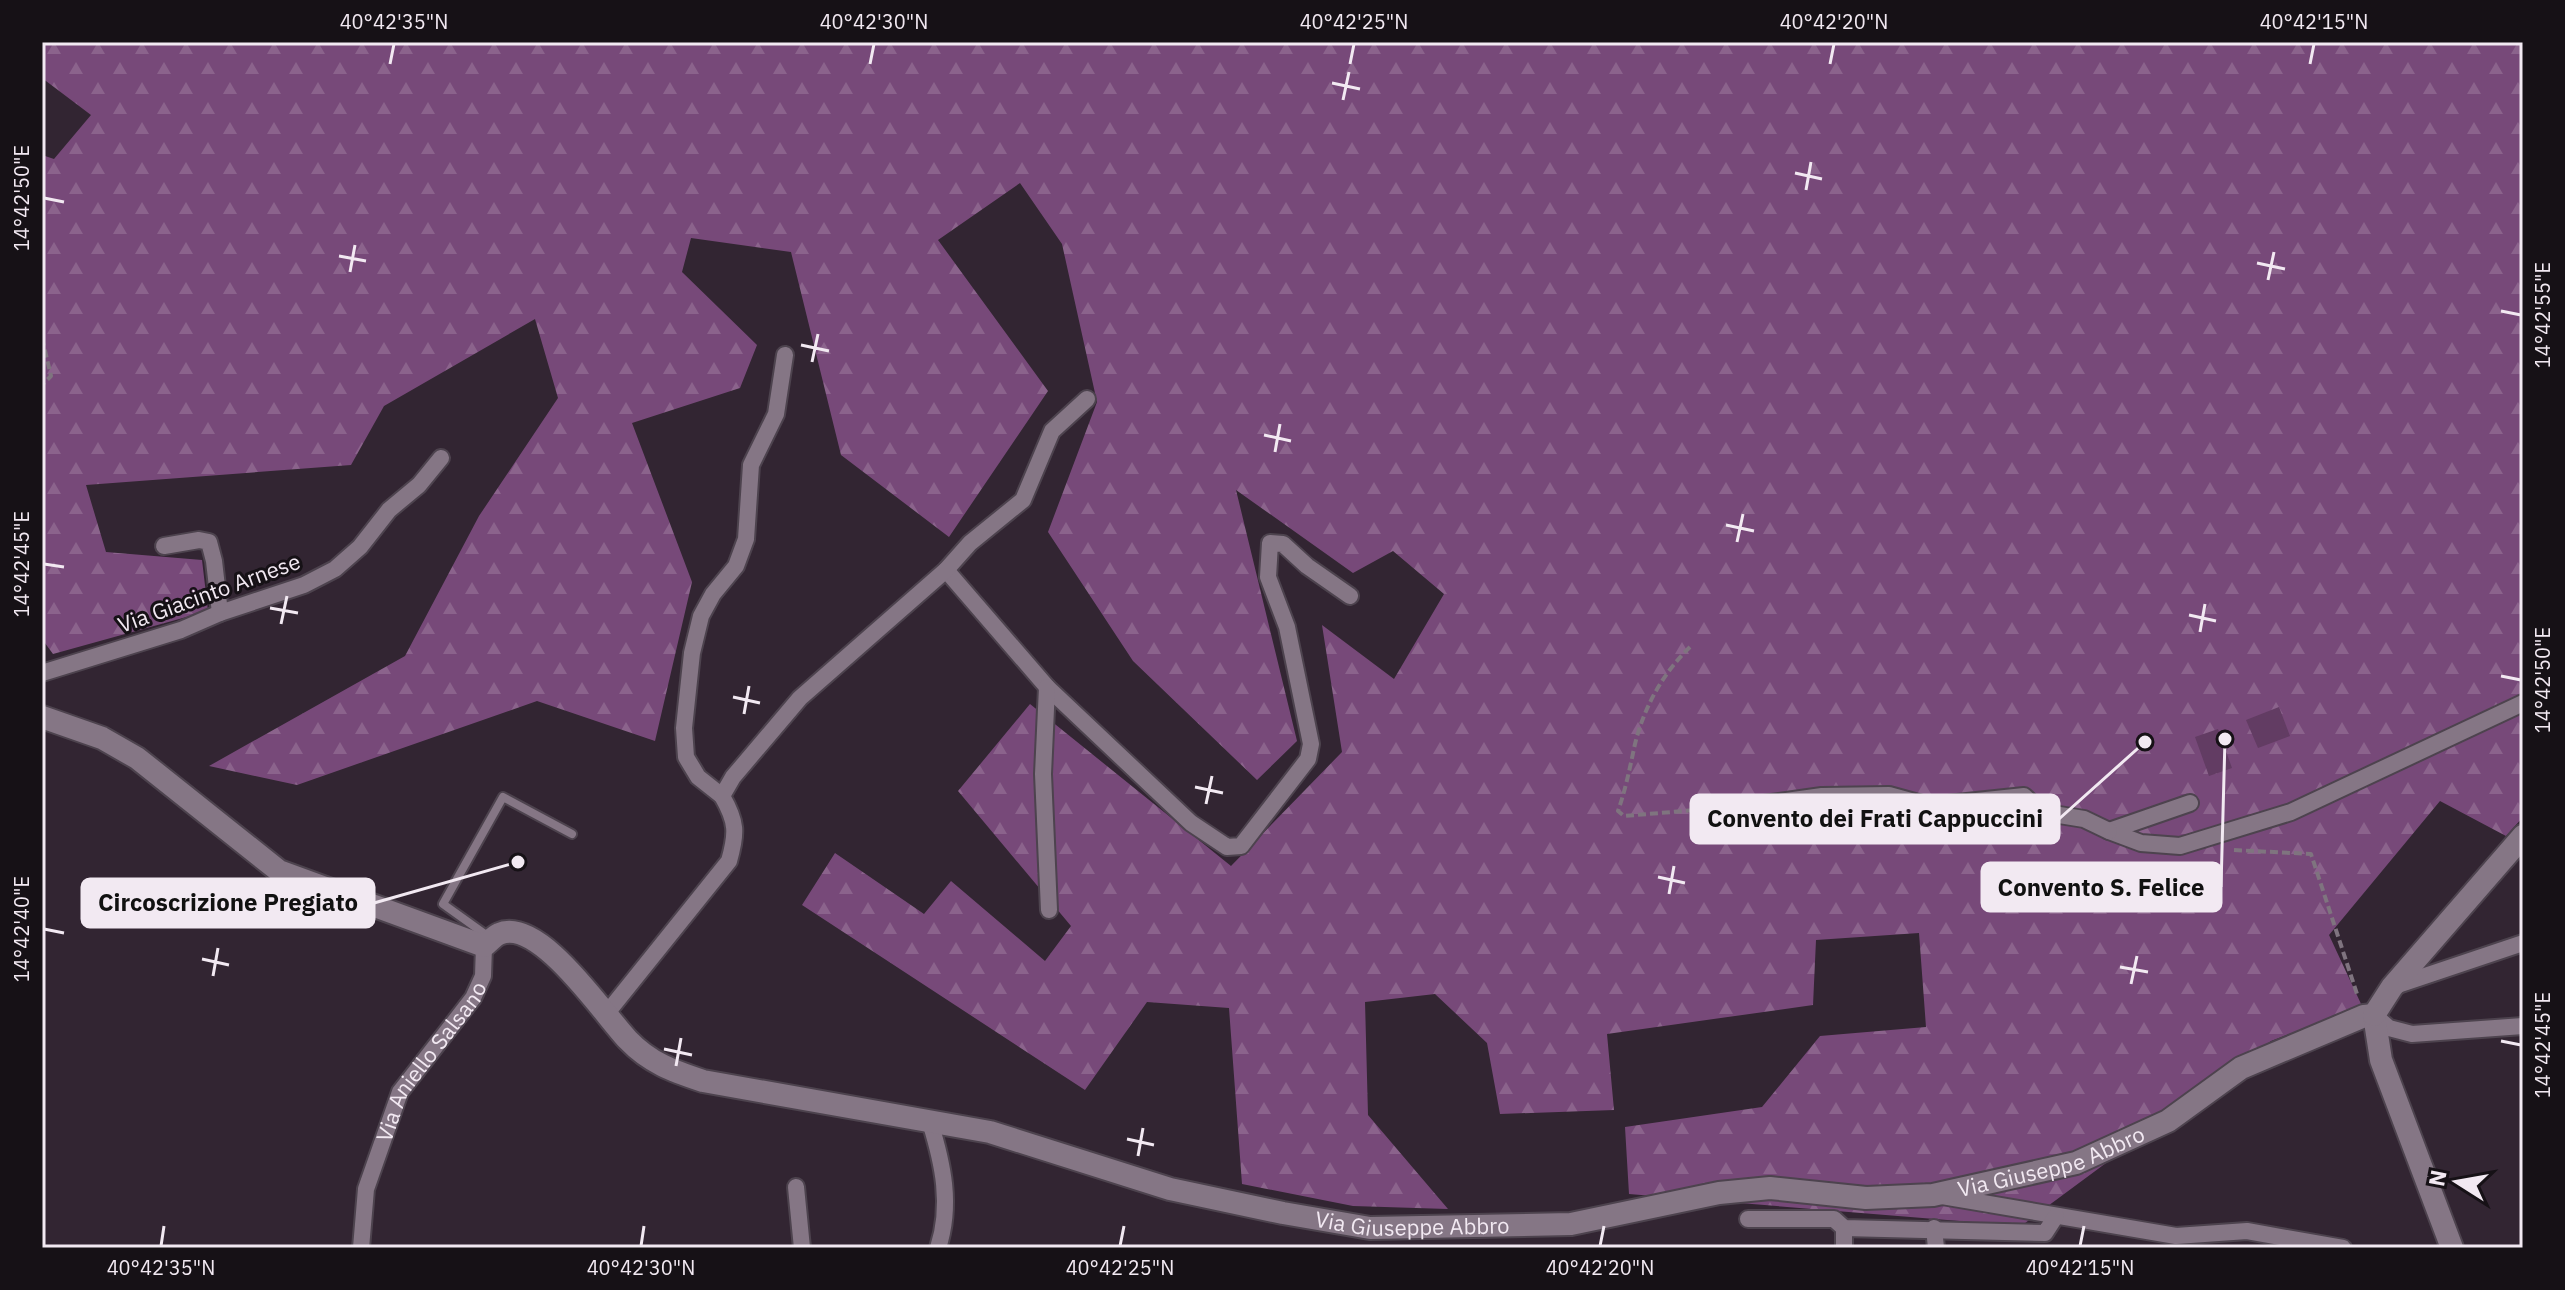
<svg xmlns="http://www.w3.org/2000/svg" width="2565" height="1290" viewBox="0 0 2565 1290" font-family="'IBM Plex Sans',sans-serif">
  <style>
    .forest { fill: url(#forest-firs) }
    .garden { fill: #623c63 }
    .lines { fill: none; stroke-linecap: round; stroke-linejoin: round }
    .service-casing { stroke: #4d434e; stroke-width: 12 }
    .minor-casing { stroke: #4d434e; stroke-width: 20 }
    .tertiary-casing { stroke: #4d434e; stroke-width: 26 }
    .path { stroke: #7f747f; stroke-width: 4; stroke-dasharray: 8 4; stroke-linecap: butt }
    .service { stroke: #857685; stroke-width: 8 }
    .minor { stroke: #857685; stroke-width: 16 }
    .tertiary { stroke: #857685; stroke-width: 22 }
    .ticks { fill: none; stroke: #f2e9f2; stroke-width: 3 }
    .labels { text-anchor: middle; stroke-width: 6; stroke-linejoin: round; paint-order: stroke }
    .street-label { font-size: 22px; fill: #f2e9f2; stroke: #161116 }
    .leader { fill: none; stroke: #f2e9f2; stroke-width: 3 }
    .callout-dot { fill: #f2e9f2; stroke: #161116; stroke-width: 3 }
    .callout { fill: #f2e9f2; stroke: #f2e9f2; stroke-width: 3 }
    .callout-label { font-size: 24px; text-anchor: middle; font-weight: bold; fill: #111 }
    .neatline { fill: none; stroke: #f2e9f2; stroke-width: 3 }
    .ticks-label { font-size: 20px; text-anchor: middle; fill: #f2e9f2 }
  </style>
  <defs>
    <pattern id="forest-firs" width="22" height="20" patternUnits="userSpaceOnUse" patternTransform="scale(2)"><rect width="22" height="20" fill="#774979"/><path d="M5 1l3.5 6h-7zM16 11l3.5 6h-7z" fill="#8b638c"/></pattern>
  </defs>
  <rect width="100%" height="100%" fill="#322532"/>
  <!-- forest -->
  <path class="forest" d="M42,42H2523V817L2506,836L2440,801L2329,935L2362,1006L2271,1041L2021,1226L1629,1194L1625,1127L1762,1107L1820,1036L1926,1027L1919,933L1816,940L1813,1005L1607,1034L1614,1110L1500,1114L1487,1043L1435,994L1365,1002L1368,1115L1448,1209L1353,1206L1242,1184L1229,1008L1147,1002L1085,1090L802,905L835,853L924,914L951,881L1045,961L1071,926L958,791L1030,704L1231,866L1342,752L1322,625L1394,679L1444,594L1393,551L1353,573L1236,490L1297,741L1257,780L1133,661L1048,532L1097,402L1062,244L1020,183L938,240L1048,391L949,537L841,455L791,252L691,238L682,272L757,345L740,388L632,423L692,582L655,741L537,701L297,785L209,766L405,656L479,516L558,398L535,319L384,406L351,465L86,485L106,552L202,560L208,611L53,654L42,639V155L54,159L91,115L42,78Z"/>
  <!-- garden -->
  <path class="garden" d="M2279,707L2290,736L2258,748L2246,720Z
    M2218,729L2232,768L2209,776L2195,737Z"/>
  <g class="lines">
    <!-- service casing -->
    <g class="service-casing">
      <path id="service" d="M489,937L443,904L503,797L572,834"/>
    </g>
    <!-- minor casing -->
    <g class="minor-casing">
      <g id="minor">
        <path d="M164,546L199,540L209,542L214,561L220,613"/>
        <path d="M946,570L1047,687L1191,823L1227,847L1241,846L1308,759L1311,744L1287,627L1268,577L1270,543L1283,544L1307,566L1350,596"/>
        <path d="M42,673L181,630L220,613L304,585L335,569L360,547L389,510L419,485L441,458"/>
        <path d="M1047,687L1043,774L1049,910"/>
        <path d="M722,796L698,777L686,757L684,728L692,653L701,616L713,594L736,566L746,539L751,465L776,414L785,355"/>
        <path d="M2190,803L2109,831L2141,843L2180,846L2291,812L2523,703"/>
        <path d="M1749,806L1822,796L1889,795L1929,806L2024,796L2041,812L2084,819L2109,831"/>
        <path d="M2392,987L2523,943"/>
        <path d="M607,1013L729,861C737,833 737,822 722,796L733,777L800,698L946,570L970,543L1023,500L1052,431L1087,399"/>
        <path d="M2374,1015L2389,1028L2412,1034L2523,1026"/>
        <path d="M930,1122C943,1164 952,1205 938,1248"/>
        <path d="M796,1187L802,1248"/>
        <path d="M1942,1196L2176,1236L2247,1231L2343,1248"/>
        <path d="M1748,1219H1834L1844,1228L2045,1233L2056,1216"/>
        <path d="M1934,1228L1936,1248"/>
        <path id="s1" d="M361,1248L366,1189L400,1092L473,998L483,976L484,946"/>
        <path d="M1844,1248V1228"/>
      </g>
    </g>
    <!-- tertiary casing -->
    <g class="tertiary-casing">
      <g id="tertiary">
        <path id="s2" d="M42,717L102,738L137,758L279,871L484,946C488,943 494,936 499,934C539,916 604,1015 628,1040C650,1063 673,1071 703,1081L990,1132L1170,1189L1283,1213L1370,1228L1571,1224L1719,1193L1770,1188L1866,1198L1933,1195L2076,1163L2168,1121L2241,1068L2364,1016L2374,1015"/>
        <path d="M2374,1015L2381,1060L2452,1248"/>
        <path d="M2374,1015L2392,987L2523,836"/>
      </g>
    </g>
    <!-- path -->
    <path class="path" d="M42,338L51,376L44,383L42,382
      M1690,647C1663,673 1644,707 1635,744C1630,767 1626,788 1618,811L1624,816L1731,807
      M2234,850L2311,854L2358,997"/>
    <!-- service -->
    <use href="#service" class="service"/>
    <!-- minor -->
    <use href="#minor" class="minor"/>
    <!-- tertiary -->
    <use href="#tertiary" class="tertiary"/>
  </g>
  <!-- ticks -->
  <path class="ticks" d="M390,64L394,44M870,64L874,44M1350,64L1354,44M1830,64L1834,44M2310,64L2314,44M1332,83L1360,89M1343,100L1349,72M1795,173L1822,179M1806,190L1811,162M44,198L64,202M339,256L366,261M2257,263L2285,269M350,272L355,245M2268,280L2274,252M2501,311L2521,315M801,345L829,351M812,362L818,334M1264,435L1291,441M1275,452L1280,424M1726,525L1754,531M1737,542L1743,514M44,564L64,567M270,608L298,613M2189,615L2216,621M281,624L287,596M2200,632L2205,604M2501,676L2521,680M733,697L760,703M744,714L749,686M1195,787L1223,793M1206,804L1212,776M1658,877L1685,883M1669,894L1674,866M44,929L64,933M202,959L229,965M2120,967L2148,972M213,976L218,948M2131,984L2137,956M2501,1041L2521,1045M664,1049L692,1055M676,1066L681,1038M1127,1139L1154,1145M1138,1156L1143,1128M161,1246L164,1226M641,1246L644,1226M1120,1246L1124,1226M1600,1246L1604,1226M2080,1246L2084,1226"/>
  <g class="labels">
    <!-- street labels -->
    <g class="street-label">
      <text transform="translate(209 593) rotate(-20)" y="8">Via Giacinto Arnese</text>
      <text dy="8" stroke="none"><textPath href="#s1" startOffset="204">Via Aniello Salsano</textPath></text>
      <text dy="8" stroke="none"><textPath href="#s2" startOffset="2158">Via Giuseppe Abbro</textPath></text>
      <text dy="8" stroke="none"><textPath href="#s2" startOffset="1510">Via Giuseppe Abbro</textPath></text>
    </g>
  </g>
  <!-- callouts -->
  <path class="leader" d="M2145 742L2059 819M2225 739L2221 887M518 862L374 903"/>
  <g class="callout-dot">
    <circle cx="2145" cy="742" r="8"/>
    <circle cx="2225" cy="739" r="8"/>
    <circle cx="518" cy="862" r="8"/>
  </g>
  <g class="callout">
    <rect x="1691" y="795" width="368" height="48" rx="8"/>
    <rect x="1982" y="863" width="239" height="48" rx="8"/>
    <rect x="82" y="879" width="292" height="48" rx="8"/>
  </g>
  <g class="callout-label">
    <text x="1875" y="827">Convento dei Frati Cappuccini</text>
    <text x="2101" y="896">Convento S. Felice</text>
    <text x="228" y="911">Circoscrizione Pregiato</text>
  </g>
  <!-- border -->
  <rect width="2565" height="1290" fill="none" stroke="#161116" stroke-width="88"/>
  <!-- north arrow -->
  <g transform="translate(2457 1182) rotate(281)" stroke="#161116" stroke-width="6" paint-order="stroke">
  <path d="M0-6L14 30L0 20L-14 30Z" fill="#f2e9f2"/>
  <text y="-12" font-size="22" font-weight="bold" text-anchor="middle" fill="#f2e9f2">N</text>
  </g>
  <rect x="44" y="44" width="2477" height="1202" class="neatline"/>
  <g class="ticks-label">
    <text x="394" y="29">40°42'35"N</text>
    <text x="874" y="29">40°42'30"N</text>
    <text x="1354" y="29">40°42'25"N</text>
    <text x="1834" y="29">40°42'20"N</text>
    <text x="2314" y="29">40°42'15"N</text>
    <text transform="translate(22 198) rotate(-90)" y="7">14°42'50"E</text>
    <text transform="translate(2543 315) rotate(-90)" y="7">14°42'55"E</text>
    <text transform="translate(22 564) rotate(-90)" y="7">14°42'45"E</text>
    <text transform="translate(2543 680) rotate(-90)" y="7">14°42'50"E</text>
    <text transform="translate(22 929) rotate(-90)" y="7">14°42'40"E</text>
    <text transform="translate(2543 1045) rotate(-90)" y="7">14°42'45"E</text>
    <text x="161" y="1275">40°42'35"N</text>
    <text x="641" y="1275">40°42'30"N</text>
    <text x="1120" y="1275">40°42'25"N</text>
    <text x="1600" y="1275">40°42'20"N</text>
    <text x="2080" y="1275">40°42'15"N</text>
  </g>
</svg>
